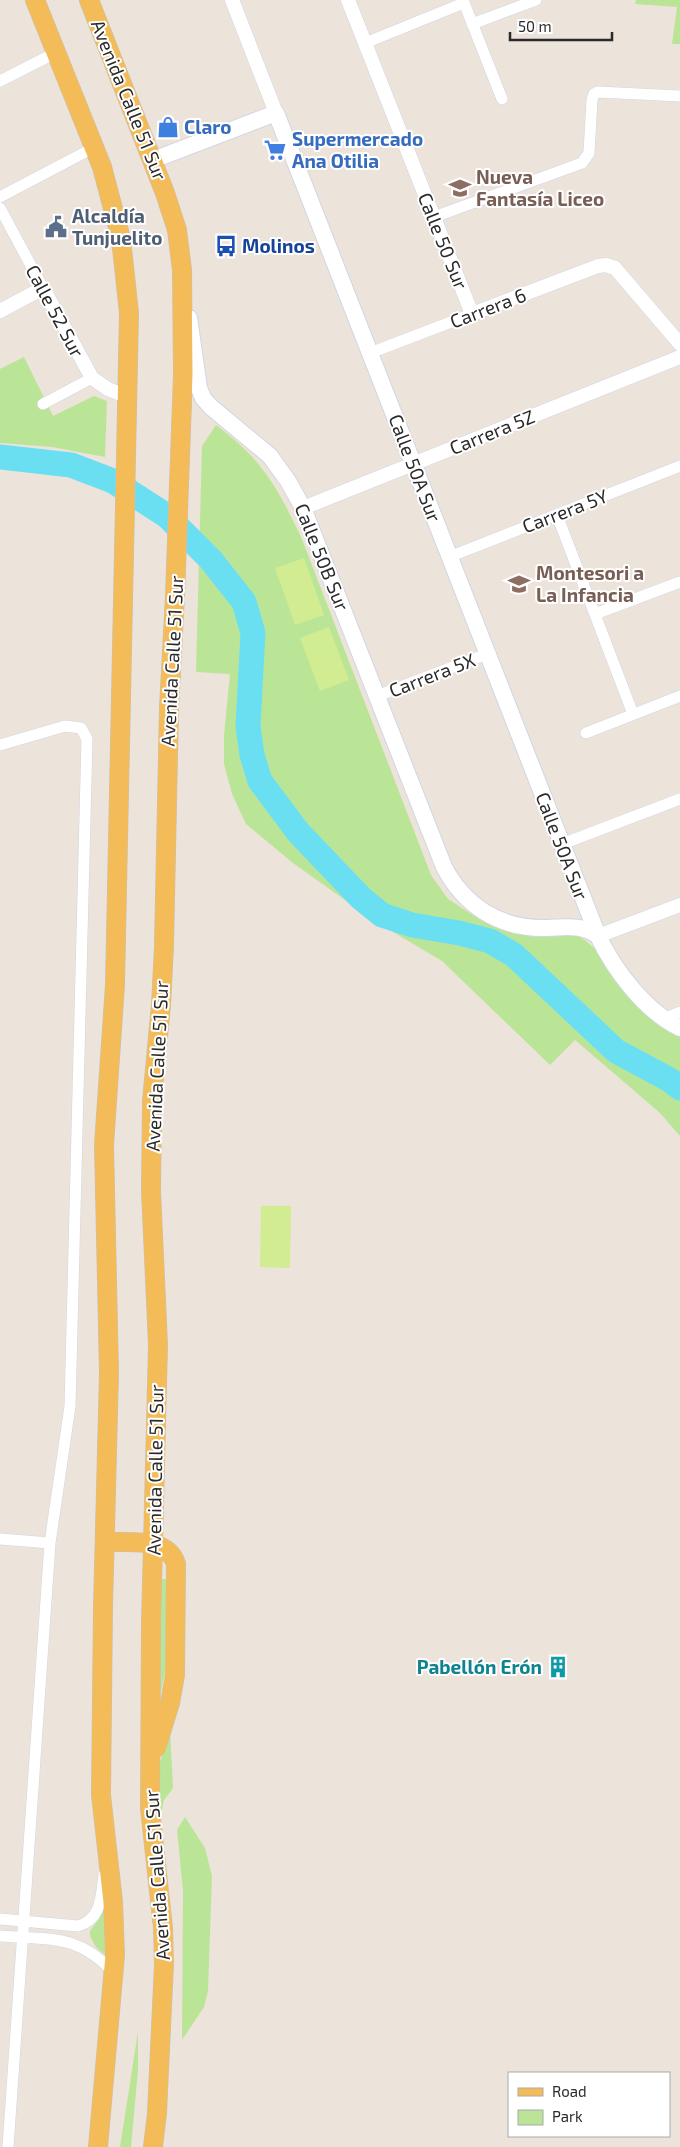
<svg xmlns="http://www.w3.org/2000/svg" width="680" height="2147" viewBox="0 0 680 2147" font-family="'Exo 2',sans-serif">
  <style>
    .green { fill: #bbe596 }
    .pitch { fill: #d1ec91 }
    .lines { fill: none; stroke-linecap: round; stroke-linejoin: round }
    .river { stroke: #6bdff2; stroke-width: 25 }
    .minor-casing { stroke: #d0d6e3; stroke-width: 12 }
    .tertiary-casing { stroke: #d0d6e3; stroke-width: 15 }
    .secondary-casing { stroke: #d0d6e3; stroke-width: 18 }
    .primary-casing { stroke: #c3c3c3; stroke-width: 20 }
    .minor { stroke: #fff; stroke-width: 11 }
    .tertiary { stroke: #fff; stroke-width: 14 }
    .secondary { stroke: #fff; stroke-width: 16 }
    .primary { stroke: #f4bc58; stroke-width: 19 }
    .labels { text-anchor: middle; stroke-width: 4; stroke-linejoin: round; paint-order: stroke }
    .street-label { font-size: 19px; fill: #2a2a2a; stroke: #fff }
    .shop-label { font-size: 19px; font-weight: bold; fill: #366cbe; stroke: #fff; text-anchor: start }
    .education-label { font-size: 19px; font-weight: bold; fill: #785e54; stroke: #fff; text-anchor: start }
    .service-label { font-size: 19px; font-weight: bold; fill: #4e5e75; stroke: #fff; text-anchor: start }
    .transit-label { font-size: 19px; font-weight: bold; fill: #164399; stroke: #fff; text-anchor: start }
    .culture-label { font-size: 19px; font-weight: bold; fill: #0d838f; stroke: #fff; text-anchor: end }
  </style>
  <rect width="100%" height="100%" fill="#ece3db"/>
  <!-- green -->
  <path class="green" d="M636,0H680V44H672L677,7L635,4Z
    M24,357L53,416L94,396L107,401L105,457L52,447L0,443V369Z
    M216,425C264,461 277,487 302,539L431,875L448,899L482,921L511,933L538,937L576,935L585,940L595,949L610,972L680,1035V1136L660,1113L575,1040L550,1065L442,961L373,920L293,863L246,824L232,794L224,764V735L230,674L196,672L202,446Z
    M158,1579H169L167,1663L156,1714Z
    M170,1729L173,1788L164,1800L159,1822L158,1769Z
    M185,1817L205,1848L212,1876L208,1991L204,2007L182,2040L183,1891L177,1830Z
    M107,1891L108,1958L96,1947L90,1936V1931L98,1920L103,1907Z
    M138,2032V2070L131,2147H120Z"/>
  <!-- pitch -->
  <path class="pitch" d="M304,558L324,615L295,625L275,568Z
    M329,627L349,680L320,691L300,638Z
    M261,1206H291L290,1268L260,1267Z"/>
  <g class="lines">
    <!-- river -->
    <path class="river" d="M0,457L71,465L113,481L167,516L211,560L244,602L253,633L248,726L252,755L260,781L298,832L361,898L382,915L412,925L459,933L490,941L514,955L616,1051L670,1080L680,1088"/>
    <!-- minor casing -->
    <g class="minor-casing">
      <path id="minor" d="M463,0L502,99
        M472,24L536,0
        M365,43L464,3
        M0,81L57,52
        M0,197L95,147
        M0,208L43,288
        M434,217L582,163L589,153L592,100L594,94L598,92L680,96
        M370,353L472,314
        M43,404L92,378
        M557,515L633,714
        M449,557L680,466
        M595,614L680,582
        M377,696L487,654
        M586,733L680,696
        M0,745L65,726L81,728L87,739L70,1406L50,1543L8,2147
        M562,844L680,799
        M665,1018L680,1012
        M0,1539L50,1543
        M0,1919L78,1926C102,1919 101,1896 104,1875
        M0,1936C51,1940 75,1933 114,1972"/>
    </g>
    <!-- tertiary casing -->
    <g class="tertiary-casing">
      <path id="tertiary" d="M232,0L276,113
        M348,0L472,314L598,266L606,265L615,268L680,344
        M0,311L43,288L92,378L108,389L128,397
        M303,508L680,357
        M598,936L680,905"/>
    </g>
    <!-- secondary casing -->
    <g class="secondary-casing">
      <path id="secondary" d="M153,160L276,113L598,936C615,971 645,1011 680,1028
        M189,318L199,388L203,398L211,407L270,456L288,481L303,508L444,867C464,905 498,928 543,928C562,928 581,923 598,936"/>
    </g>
    <!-- primary casing -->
    <g class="primary-casing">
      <path id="primary" d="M35,0L102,167L121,239L129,313L115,985L104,1145L109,1373L103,1607L101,1795L113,1902L115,1955L98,2147
        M89,0L165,193L177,230L182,270L183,374L175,596L169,708L164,946L161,1005L152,1101L151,1191L158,1345L151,1624L150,1809L163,1928L164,1964L157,2113L153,2147
        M105,1542C129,1543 167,1536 176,1564L175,1675L170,1703L156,1748"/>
    </g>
    <!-- minor -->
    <use href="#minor" class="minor"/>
    <!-- tertiary -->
    <use href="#tertiary" class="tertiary"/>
    <!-- secondary -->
    <use href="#secondary" class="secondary"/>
    <!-- primary -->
    <use href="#primary" class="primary"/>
  </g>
  <!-- icons -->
  <defs>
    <g id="shop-bare" transform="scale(1.725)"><path d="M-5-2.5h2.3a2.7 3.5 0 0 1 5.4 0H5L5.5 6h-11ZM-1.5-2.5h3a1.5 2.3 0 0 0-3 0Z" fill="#3f7fe0" stroke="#fff" stroke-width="2.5" paint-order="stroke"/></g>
    <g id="supermarket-bare" transform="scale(1.725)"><path d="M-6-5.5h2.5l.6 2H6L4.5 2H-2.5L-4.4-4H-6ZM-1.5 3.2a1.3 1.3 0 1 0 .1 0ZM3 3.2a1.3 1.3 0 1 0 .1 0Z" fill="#3f7fe0" stroke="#fff" stroke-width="2.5" paint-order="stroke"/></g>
    <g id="school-bare" transform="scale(1.725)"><path d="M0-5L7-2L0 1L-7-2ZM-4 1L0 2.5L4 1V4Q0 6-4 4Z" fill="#8d6e63" stroke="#fff" stroke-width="2.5" paint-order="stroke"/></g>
    <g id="civic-bare" transform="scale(1.725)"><path d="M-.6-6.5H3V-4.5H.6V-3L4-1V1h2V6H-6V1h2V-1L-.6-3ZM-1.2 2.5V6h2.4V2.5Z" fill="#5c6f8a" stroke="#fff" stroke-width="2.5" paint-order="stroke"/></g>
    <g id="bus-bare" transform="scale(1.725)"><path d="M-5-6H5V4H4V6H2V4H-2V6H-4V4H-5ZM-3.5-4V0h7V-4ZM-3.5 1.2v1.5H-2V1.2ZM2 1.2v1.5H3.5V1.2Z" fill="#1a4fb4" stroke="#fff" stroke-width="2.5" paint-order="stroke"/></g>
    <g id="building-bare" transform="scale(1.725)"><path d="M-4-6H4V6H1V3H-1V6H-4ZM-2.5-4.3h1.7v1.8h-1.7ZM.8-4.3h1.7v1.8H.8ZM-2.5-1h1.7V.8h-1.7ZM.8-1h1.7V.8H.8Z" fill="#0f9aa8" stroke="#fff" stroke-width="2.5" paint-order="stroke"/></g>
  </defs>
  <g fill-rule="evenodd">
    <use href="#shop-bare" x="168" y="127"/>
    <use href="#supermarket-bare" x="275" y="150"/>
    <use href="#school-bare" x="460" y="188"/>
    <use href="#civic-bare" x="56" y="227"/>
    <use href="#bus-bare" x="226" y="246"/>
    <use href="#school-bare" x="519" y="584"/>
    <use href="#building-bare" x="558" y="1667"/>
  </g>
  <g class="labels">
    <!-- street labels -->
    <g class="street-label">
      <text transform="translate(129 100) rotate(68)" y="7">Avenida Calle 51 Sur</text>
      <text transform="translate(443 241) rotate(68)" y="7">Calle 50 Sur</text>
      <text transform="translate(488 308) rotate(-21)" y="7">Carrera 6</text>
      <text transform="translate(55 311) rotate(62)" y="7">Calle 52 Sur</text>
      <text transform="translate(492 432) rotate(-22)" y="7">Carrera 5Z</text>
      <text transform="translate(415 468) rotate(69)" y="7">Calle 50A Sur</text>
      <text transform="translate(565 511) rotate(-21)" y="7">Carrera 5Y</text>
      <text transform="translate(322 557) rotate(68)" y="7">Calle 50B Sur</text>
      <text transform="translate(172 661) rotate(-87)" y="7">Avenida Calle 51 Sur</text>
      <text transform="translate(432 675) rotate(-21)" y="7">Carrera 5X</text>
      <text transform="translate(562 846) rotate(69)" y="7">Calle 50A Sur</text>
      <text transform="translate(157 1066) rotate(-87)" y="7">Avenida Calle 51 Sur</text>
      <text transform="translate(155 1470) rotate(-89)" y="7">Avenida Calle 51 Sur</text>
      <text transform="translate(157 1875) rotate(-94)" y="7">Avenida Calle 51 Sur</text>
    </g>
    <!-- shop labels -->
    <g class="shop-label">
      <text x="184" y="134">Claro</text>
      <text x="292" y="146">Supermercado<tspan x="292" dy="22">Ana Otilia</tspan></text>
    </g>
    <!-- education labels -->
    <g class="education-label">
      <text x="476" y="184">Nueva<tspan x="476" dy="22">Fantasía Liceo</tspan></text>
      <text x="536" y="580">Montesori a<tspan x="536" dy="22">La Infancia</tspan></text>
    </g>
    <!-- service labels -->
    <g class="service-label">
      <text x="72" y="223">Alcaldía<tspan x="72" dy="22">Tunjuelito</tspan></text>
    </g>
    <!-- transit labels -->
    <g class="transit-label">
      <text x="242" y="253">Molinos</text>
    </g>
    <!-- culture labels -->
    <g class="culture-label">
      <text x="542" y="1674">Pabellón Erón</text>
    </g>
  </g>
  <!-- legend -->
  <rect x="508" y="2072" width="162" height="65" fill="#ffffff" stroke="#aaaaaa"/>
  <rect x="518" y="2088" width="25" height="8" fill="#f4bc58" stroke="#aaaaaa"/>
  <text x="552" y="2097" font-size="15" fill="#2a2a2a">Road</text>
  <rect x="518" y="2110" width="25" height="15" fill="#bbe596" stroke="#aaaaaa"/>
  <text x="552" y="2122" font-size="15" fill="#2a2a2a">Park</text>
  <!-- scale -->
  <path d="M510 32v8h102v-8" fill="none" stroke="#2a2a2a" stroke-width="2.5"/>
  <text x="518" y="32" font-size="15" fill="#2a2a2a" stroke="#ffffff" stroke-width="4" paint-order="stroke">50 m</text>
</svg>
